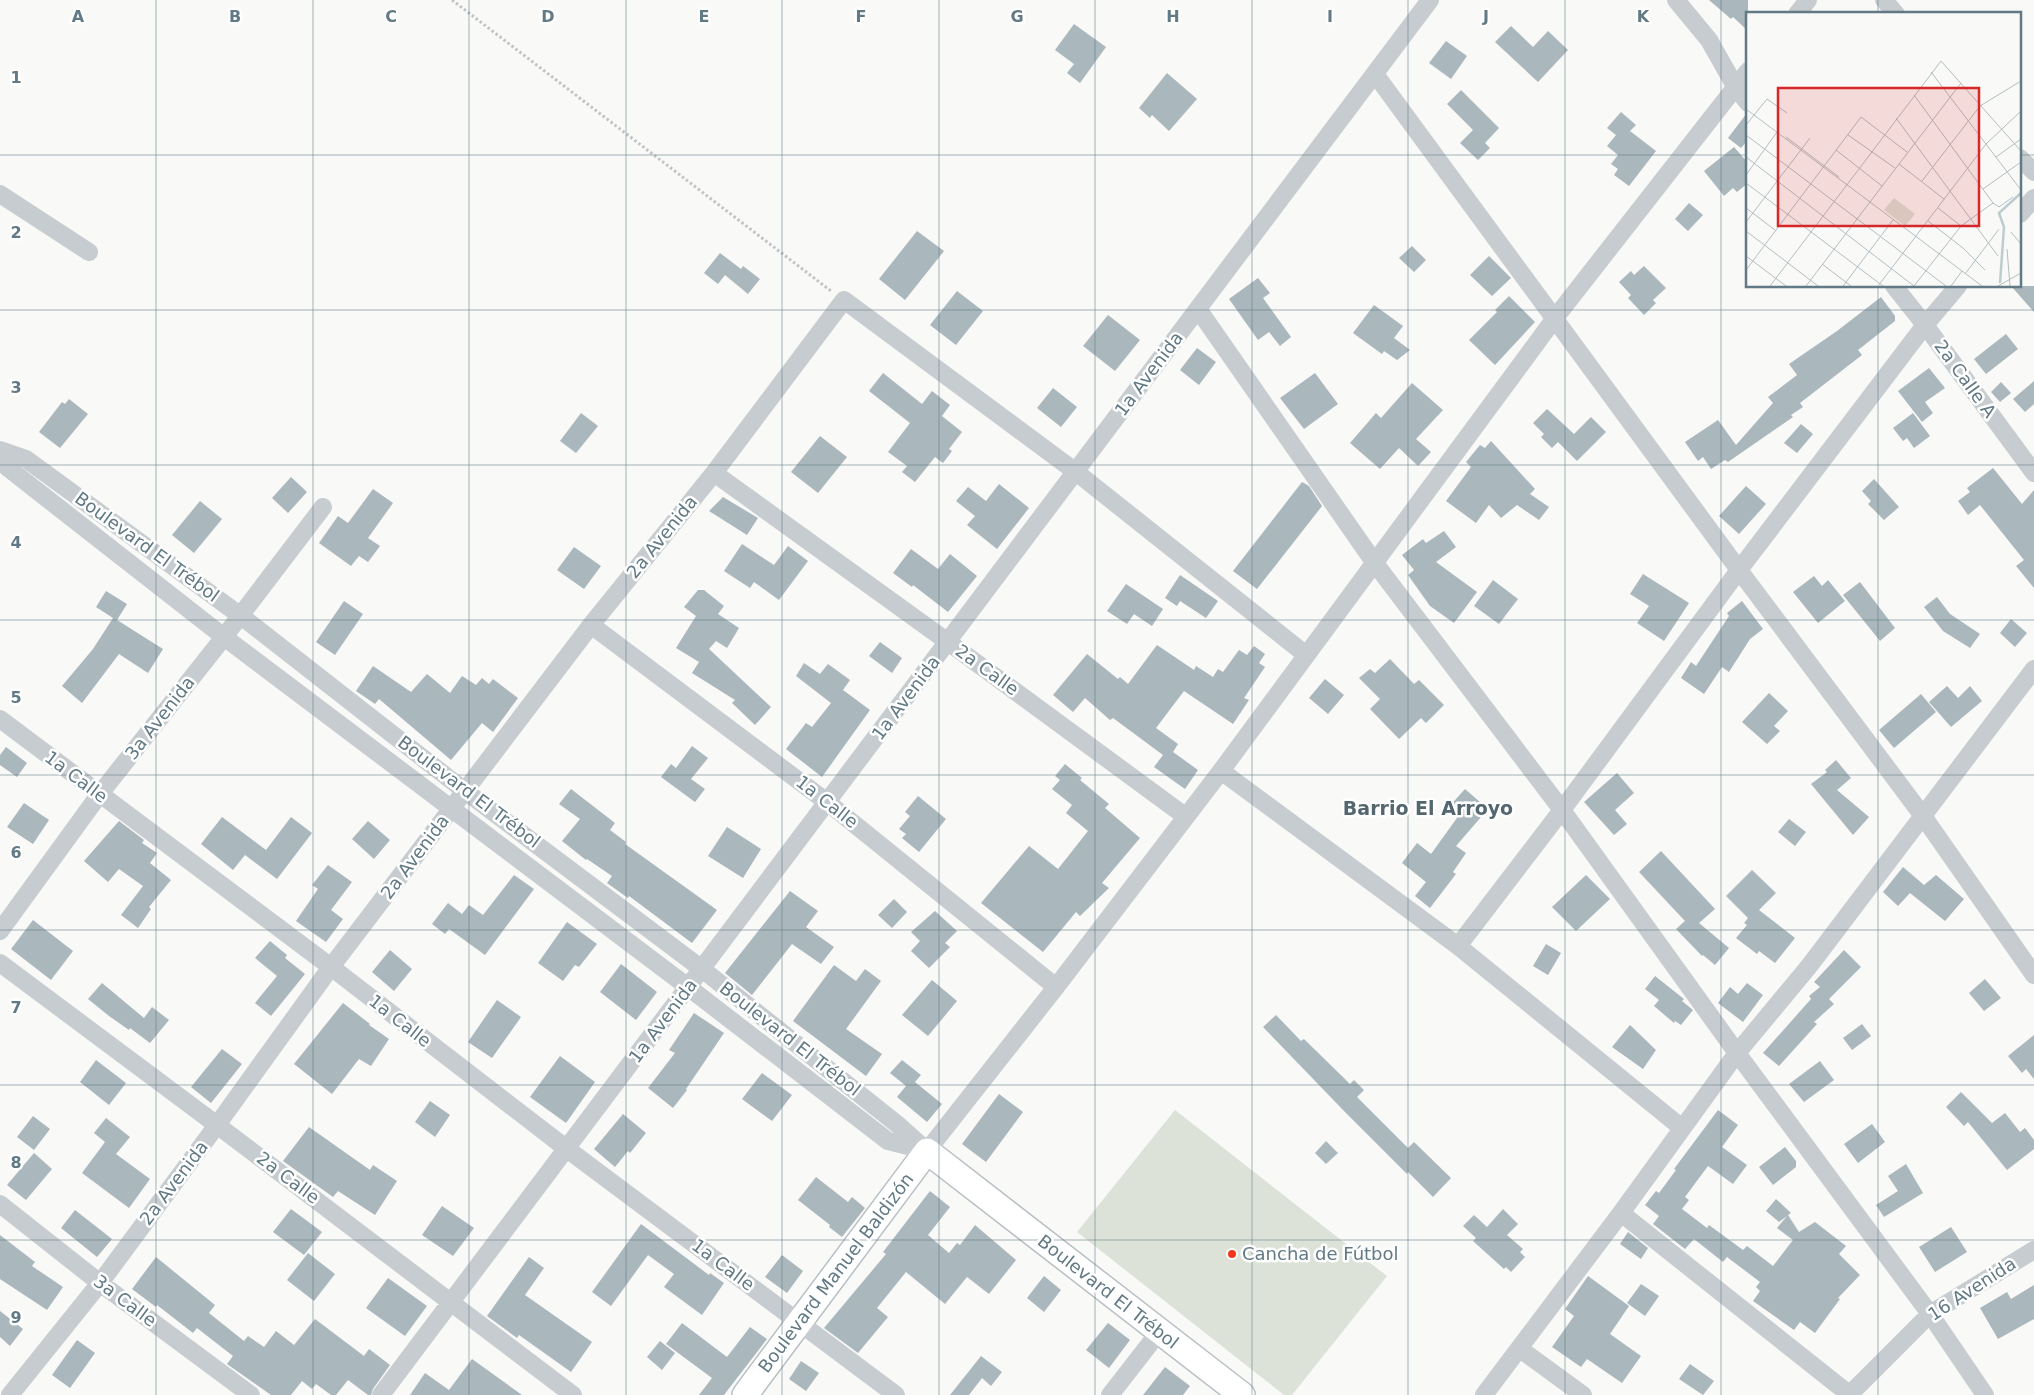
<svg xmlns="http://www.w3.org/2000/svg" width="2034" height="1395" viewBox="0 0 2034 1395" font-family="'DejaVu Sans',sans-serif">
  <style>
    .green { fill: #dce2d7 }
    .building { fill: #aab7bc }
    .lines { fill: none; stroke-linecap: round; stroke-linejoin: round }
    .secondary-casing { stroke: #b8c0c4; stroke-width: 28 }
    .path { stroke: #c0c4c5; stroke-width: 3; stroke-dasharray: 2.5 2.5; stroke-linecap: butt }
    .street { stroke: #c6cccf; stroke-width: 18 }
    .secondary { stroke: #fff; stroke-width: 25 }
    .grid { fill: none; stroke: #617a85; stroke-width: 1; stroke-opacity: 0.55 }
    .poi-dot { fill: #f3351d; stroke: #fff; stroke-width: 2 }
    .labels { text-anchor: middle; stroke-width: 5; stroke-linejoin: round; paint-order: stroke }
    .street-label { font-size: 18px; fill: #617a85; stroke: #fff }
    .poi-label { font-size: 18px; fill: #617a85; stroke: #fff; text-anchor: start }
    .neighbourhood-label { font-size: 19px; font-weight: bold; fill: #54666f; stroke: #fff }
    .inset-river { fill: none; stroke: #bdcccf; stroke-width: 2.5 }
    .inset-road { fill: none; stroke: #b3bec2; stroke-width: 1 }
    .view { fill: #d62828; fill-opacity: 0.15; stroke: #d62828; stroke-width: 2.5 }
    .inset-edge { fill: none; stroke: #617a85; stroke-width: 2.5 }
    .grid-label { font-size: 16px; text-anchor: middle; font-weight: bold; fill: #617a85; stroke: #fff; stroke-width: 5; stroke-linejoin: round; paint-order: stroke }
  </style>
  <rect width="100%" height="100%" fill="#f9f9f7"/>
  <!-- green -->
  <path class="green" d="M1175,1110L1387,1276L1292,1395H1284L1077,1232Z"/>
  <!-- building -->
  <path class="building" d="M1709,0H1748V31L1733,17L1731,19Z
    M1074,24L1106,47L1080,83L1067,73L1074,64L1055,50Z
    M1511,26L1533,47L1548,31L1568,50L1538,82L1495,42Z
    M1446,41L1467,56L1451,79L1429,63Z
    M1167,73L1197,99L1169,131L1152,115L1150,118L1139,108Z
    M1461,90L1499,128L1485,143L1490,148L1478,160L1460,143L1473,130L1447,104Z
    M1621,112L1636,125L1630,131L1656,151L1629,186L1614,175L1618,169L1611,164L1618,155L1607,146L1616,135L1607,128Z
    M1747,113L1748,140L1741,148L1728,138Z
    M1734,147L1748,163V183L1737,192L1733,188L1724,196L1704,171Z
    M1689,203L1703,215L1688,231L1675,219Z
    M917,231L944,251L905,300L879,279Z
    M1412,246L1426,260L1414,272L1399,258Z
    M720,253L741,269L743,266L760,279L748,294L725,275L718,284L704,273Z
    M1489,256L1511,278L1492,296L1470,275Z
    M1644,266L1666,288L1653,300L1656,303L1644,315L1628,298L1631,295L1619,282L1631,271L1634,275Z
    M1258,278L1270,293L1263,298L1291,337L1280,346L1269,332L1258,340L1229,299Z
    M2011,286H2034V312Z
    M957,291L983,311L956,345L930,325Z
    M1509,296L1535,322L1495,365L1469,340L1497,312L1495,310Z
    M1881,297L1895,316V321L1858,350L1862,355L1800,403L1803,407L1791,415L1793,417L1728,462L1725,460L1711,469L1703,457L1698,461L1685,442L1718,420L1736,445L1773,403L1768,397L1797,375L1789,364L1837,331Z
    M1374,305L1403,326L1394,338L1410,350L1397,360L1384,351L1382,354L1353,333Z
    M1108,315L1140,340L1115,371L1083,346Z
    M2006,334L2018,349L1986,374L1974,359Z
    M1197,348L1216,362L1199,385L1180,370Z
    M1929,368L1945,388L1925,402L1933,413L1922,422L1898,391Z
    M883,373L922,404L932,391L950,405L942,416L962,432L949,449L952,451L943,463L935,457L915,482L902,472L907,466L888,452L910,423L869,391Z
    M1315,373L1338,404L1304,429L1280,398Z
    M2034,381V404L2025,412L2013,399Z
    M2001,382L2011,393L2000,402L1991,392Z
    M1412,383L1443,410L1416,439L1431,452L1418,466L1399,448L1380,469L1350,443L1376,413L1381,418Z
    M1053,388L1077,407L1061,427L1037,408Z
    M69,399L88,414L60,448L39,432L62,402L65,404Z
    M1547,409L1574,434L1591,417L1606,432L1577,461L1558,442L1552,448L1541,437L1544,434L1533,423Z
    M581,413L598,426L576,453L560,441Z
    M1913,413L1930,436L1914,448L1907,438L1903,441L1893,428Z
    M1801,424L1813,434L1797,453L1784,443Z
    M820,436L847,457L818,493L791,472Z
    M1491,441L1535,489L1530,494L1549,507L1539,520L1517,505L1501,518L1489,505L1476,523L1446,501L1471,467L1466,462L1480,445L1485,448Z
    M1993,468L2022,504L2034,490V588L2016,566L2024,560L1980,505L1968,515L1958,501L1970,492L1967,488Z
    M291,477L307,492L288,513L272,498Z
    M1874,479L1899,507L1884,520L1868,504L1871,501L1862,491Z
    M1302,482L1309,486L1322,506L1257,589L1233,571Z
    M999,484L1029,508L997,549L967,525L975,516L956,501L968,487L986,501Z
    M1746,486L1766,504L1739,534L1719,516Z
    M373,489L393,503L368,538L380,546L368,562L359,556L351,566L319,543L338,516L348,523Z
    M723,497L758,518L747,535L709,511Z
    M200,501L222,519L194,553L172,535Z
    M1444,531L1456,547L1436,562L1477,592L1454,623L1430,606L1408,575L1414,570L1402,555L1423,539L1426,543Z
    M742,544L774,565L788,546L808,561L779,600L754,582L750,588L724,571Z
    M574,547L601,566L584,589L557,570Z
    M911,549L938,569L950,554L977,576L948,612L913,585L912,587L893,573Z
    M1643,574L1689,603L1664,641L1637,623L1649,606L1630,594Z
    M1180,575L1218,601L1206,618L1180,601L1177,606L1165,598Z
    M1814,576L1822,586L1828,580L1845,601L1818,623L1793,592Z
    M1493,580L1518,599L1499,624L1474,606Z
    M1860,582L1895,628L1880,641L1843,595Z
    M1126,584L1163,609L1152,626L1134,614L1127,624L1107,611Z
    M698,590H704L724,606L718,614L739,628L727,648L716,641L709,649L771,707L755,725L732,703L735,700L692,673L699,662L676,648L696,616L684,607Z
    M106,591L127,604L117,620L163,649L148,673L119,654L82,703L62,686L93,649L113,618L96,607Z
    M1937,597L1950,614L1980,634L1970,648L1943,631L1924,607Z
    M344,601L363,614L335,655L316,642Z
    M1742,601L1763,629L1750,639L1729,672L1722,667L1704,694L1681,678L1691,662L1696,666L1729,616L1727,613Z
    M2011,619L2027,633L2015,647L2000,633Z
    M880,642L902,658L892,673L869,656Z
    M1157,645L1194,670L1196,666L1213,677L1218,669L1223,672L1239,650L1247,655L1254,646L1265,654L1259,663L1265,667L1244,698L1249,700L1233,724L1184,691L1156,728L1178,744L1173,752L1198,770L1185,789L1154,767L1163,755L1113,718L1110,720L1085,698L1073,712L1053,695L1087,654L1118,679L1120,677L1128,684Z
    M1390,659L1414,684L1419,680L1444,705L1426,723L1421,718L1399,739L1370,709L1380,699L1359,678L1370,669L1375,673Z
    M804,663L820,674L828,664L850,680L843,690L870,710L822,777L786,749L806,723L812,727L831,703L796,676Z
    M373,666L411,692L427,674L450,693L462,676L476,685L482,678L489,684L493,679L518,698L493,732L482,723L451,760L379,699L375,704L356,691Z
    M1325,679L1344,695L1328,714L1309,698Z
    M1947,686L1958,698L1970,686L1982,701L1951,727L1929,702Z
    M1769,693L1788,711L1774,726L1780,731L1767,744L1742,722Z
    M1921,694L1936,712L1894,748L1879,730Z
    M692,746L708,758L691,779L705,789L695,802L661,777L671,764L676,768Z
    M6,747L27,763L17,777L0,765V755Z
    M1836,760L1851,778L1837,790L1869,817L1853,835L1811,784L1827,772L1825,770Z
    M1065,764L1082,778L1080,780L1109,804L1105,808L1140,838L1102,883L1109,888L1080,916L1076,912L1043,952L981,903L1029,846L1058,869L1088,831L1066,813L1072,805L1052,789L1060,780L1055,776Z
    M1617,773L1634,793L1615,810L1627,824L1614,835L1584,802Z
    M571,789L615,823L610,830L626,842L625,844L717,910L692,943L629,896L628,898L607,883L612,876L587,859L586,860L562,841L580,819L559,804Z
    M1465,789L1488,809L1456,846L1466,853L1453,872L1456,874L1430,908L1415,896L1426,882L1402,863L1417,843L1431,854L1457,818L1447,809Z
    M918,796L946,819L919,852L902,838L906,834L899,829L910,816L905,812Z
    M24,803L49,820L33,844L7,827Z
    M222,817L266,850L291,817L312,833L277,879L245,855L233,870L201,844Z
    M1789,819L1806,832L1795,846L1778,832Z
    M119,821L144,840L142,843L157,853L150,863L171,880L149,907L151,909L138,928L121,915L143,886L119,869L108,882L84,861Z
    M368,821L390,840L374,859L352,839Z
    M727,827L761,849L743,878L708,856Z
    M1661,851L1715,909L1699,923L1729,948L1715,965L1703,955L1702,956L1676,929L1685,921L1639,872Z
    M328,865L352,882L331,910L343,919L326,942L296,921L318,889L312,885Z
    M1903,867L1924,885L1936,875L1964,899L1945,921L1910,893L1898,906L1883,892Z
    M1752,870L1776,893L1759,910L1795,938L1775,963L1759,951L1757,954L1736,938L1747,925L1744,923L1748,918L1726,896Z
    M514,875L534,889L485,955L449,929L445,934L432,924L448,903L462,914L469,905L483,915Z
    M1586,875L1610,899L1576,931L1552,907Z
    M790,891L818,911L806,927L834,947L821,964L792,944L752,995L725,973Z
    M894,899L907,912L892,928L878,915Z
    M935,911L957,931L945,943L950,947L929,968L911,951L920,941L911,932Z
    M33,920L73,951L51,980L11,949Z
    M567,922L597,944L579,967L575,965L563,981L538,963Z
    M270,941L287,955L285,958L305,974L271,1016L255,1003L277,976L255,958Z
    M1546,944L1561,953L1548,975L1533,966Z
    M390,950L412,969L394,991L372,972Z
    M1844,950L1861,967L1829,999L1834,1004L1814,1022L1817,1024L1779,1066L1763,1053L1811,999L1809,996L1820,987L1814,982Z
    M621,964L657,992L636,1020L600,992Z
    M834,965L856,981L865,969L881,981L846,1029L882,1054L866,1076L793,1021Z
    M1655,976L1684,999L1682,1001L1693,1010L1681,1025L1675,1021L1674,1023L1654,1006L1659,1000L1645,989Z
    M1985,979L2001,998L1984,1011L1969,993Z
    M932,980L957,1001L928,1036L902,1015Z
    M102,983L144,1018L152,1007L169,1020L150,1043L130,1028L129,1030L109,1016L88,999Z
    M1747,983L1763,995L1743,1022L1718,1003L1730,987L1738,994Z
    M497,1000L521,1017L492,1058L468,1042Z
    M343,1003L370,1024L369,1025L389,1039L371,1066L359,1059L332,1094L294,1064Z
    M694,1013L724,1033L686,1089L687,1090L673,1108L648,1088L675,1053L669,1050Z
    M1276,1015L1301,1041L1304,1039L1350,1084L1354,1080L1364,1090L1357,1097L1408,1148L1414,1142L1451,1178L1433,1197L1408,1172L1407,1174L1345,1112L1263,1027Z
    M1862,1024L1871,1036L1852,1050L1843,1038Z
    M1630,1025L1656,1050L1643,1069L1612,1047Z
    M2034,1035V1079L2026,1069L2022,1073L2008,1056Z
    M222,1049L242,1064L211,1103L191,1087Z
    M560,1056L595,1082L566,1123L530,1097Z
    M96,1060L126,1083L109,1105L80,1082Z
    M902,1060L921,1075L915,1082L942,1104L927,1122L897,1097L906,1086L890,1073Z
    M1820,1061L1834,1080L1804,1102L1789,1084Z
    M762,1073L792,1095L772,1121L742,1099Z
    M1961,1092L1992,1123L2005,1113L2020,1132L2025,1128L2034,1140V1149L2007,1170L1968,1122L1964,1126L1946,1107Z
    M999,1094L1023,1112L986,1162L962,1144Z
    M430,1101L450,1115L435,1137L415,1122Z
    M1718,1110L1738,1125L1722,1147L1747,1165L1733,1184L1708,1166L1685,1197L1689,1200L1682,1209L1707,1228L1709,1225L1743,1250L1747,1246L1773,1266L1793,1240L1777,1228L1787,1216L1779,1222L1766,1211L1776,1199L1791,1213L1788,1215L1799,1232L1815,1222L1846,1246L1839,1254L1860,1275L1838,1298L1840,1299L1815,1333L1800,1322L1794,1330L1753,1301L1760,1291L1756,1287L1760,1282L1727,1257L1723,1262L1694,1239L1685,1249L1653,1224L1659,1216L1645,1205L1656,1191L1659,1193L1676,1170L1674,1169Z
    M623,1114L646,1133L630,1153L628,1151L615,1167L594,1149Z
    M33,1116L50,1129L34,1150L17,1137Z
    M106,1118L130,1137L116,1154L150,1179L129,1208L82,1173L105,1142L94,1133Z
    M1872,1124L1885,1142L1858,1163L1844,1144Z
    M309,1127L370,1170L373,1165L397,1181L375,1215L338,1191L333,1197L283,1161Z
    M1326,1141L1338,1153L1326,1164L1315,1153Z
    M1785,1147L1796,1161V1167L1773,1185L1759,1167Z
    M34,1153L52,1169L26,1200L7,1185Z
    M1906,1164L1923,1193L1884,1217L1876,1205L1898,1191L1888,1176Z
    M816,1177L848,1202L852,1197L865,1208L842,1237L829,1227L830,1225L798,1200Z
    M930,1191L950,1207L928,1235L949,1253L957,1243L960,1245L975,1225L1016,1260L989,1294L967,1277L945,1304L906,1272L877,1308L888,1317L858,1353L824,1328L886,1254L883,1252Z
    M442,1206L474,1228L453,1256L422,1235Z
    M291,1209L322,1232L304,1255L273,1232Z
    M1503,1209L1518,1224L1507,1235L1523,1249L1520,1252L1525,1257L1511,1272L1506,1267L1504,1269L1473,1241L1476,1238L1463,1226L1474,1215L1487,1227Z
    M75,1210L112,1239L97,1257L61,1228Z
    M641,1224L709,1275L710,1273L724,1283L702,1315L664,1287L674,1274L648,1255L611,1306L592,1292Z
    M1951,1227L1967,1252L1935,1272L1919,1247Z
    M1628,1232L1648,1248L1641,1259L1620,1244Z
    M0,1235L35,1262L32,1266L63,1287L47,1310L0,1279Z
    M308,1253L335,1274L314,1301L287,1280Z
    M782,1255L803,1271L787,1293L765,1277Z
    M156,1257L215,1305L209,1313L244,1341L248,1336L264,1347L276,1331L294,1345L315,1319L364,1356L369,1349L390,1365L373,1389L371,1395H368L348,1380L336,1395H331L316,1384L312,1389L302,1381L291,1395H271L227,1364L233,1356L197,1328L193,1333L157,1305L156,1307L132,1289Z
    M529,1257L544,1268L525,1295L592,1342L571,1372L519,1335L517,1338L487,1316Z
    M1044,1276L1061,1290L1044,1312L1027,1298Z
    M1588,1276L1629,1306L1610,1334L1641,1356L1622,1383L1587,1359L1581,1367L1552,1347L1574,1316L1565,1309Z
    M388,1278L427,1306L405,1336L366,1308Z
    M1641,1284L1659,1296L1645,1316L1627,1303Z
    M2034,1285V1319L1998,1339L1980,1308L2007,1292L2011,1299Z
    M0,1311L23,1329L10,1346L0,1337Z
    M682,1323L727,1357L750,1327L767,1339L724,1395H699L712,1378L666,1344Z
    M1108,1323L1130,1340L1109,1368L1086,1350Z
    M77,1340L95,1353L70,1388L52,1375Z
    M660,1341L675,1353L662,1370L647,1357Z
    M981,1356L1002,1372L991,1386L982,1378L969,1395H950Z
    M472,1359L522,1395H410L425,1373L449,1390Z
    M801,1361L819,1373L806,1391L789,1379Z
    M1690,1364L1714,1381L1703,1395L1679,1379Z
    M1165,1367L1190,1386L1183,1395H1143Z"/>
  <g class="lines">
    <!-- secondary casing -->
    <g class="secondary-casing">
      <path id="secondary" d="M745,1395L927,1151L1242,1395"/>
    </g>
    <!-- path -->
    <path class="path" d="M452,0L831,291"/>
    <!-- street -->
    <path class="street" d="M1676,0L1709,40L1735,86L1748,103
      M1884,0L1896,14
      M1797,14L1808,0
      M1375,74L1739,570L1923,816L2034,975
      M2020,158L2034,172
      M0,194L89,252
      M2020,214L2034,198
      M1894,286L1925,325L2034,473
      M1198,309L1374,562L1562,810L1737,1053L1930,1314L1985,1395
      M0,450L26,459L241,616L465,791L702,969L897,1124L927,1151
      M0,459L8,468L224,637L688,987L888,1141L924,1150
      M714,473L948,642L1185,816
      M591,625L827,802L1056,987
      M0,719L331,967L567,1149L896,1395
      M1221,771L1458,946L1682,1128
      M0,931L99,795L224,637L323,507
      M1458,946L1562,810L1739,570L1925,325L1958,286
      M0,963L217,1125L573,1395
      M927,1151L1056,987L1221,771L1555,318L1748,71
      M0,1204L100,1283L251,1395
      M1621,1213L1849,1394
      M1520,1349L1583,1395
      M10,1395L100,1283L217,1125L331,967L591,625L714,473L844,300L1076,472L1305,654
      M381,1395L1430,0
      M1110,1395L1159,1332
      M1484,1395L1621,1213L1737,1053L1810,965L2034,669
      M1849,1395L1930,1314L2034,1250"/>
    <!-- secondary -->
    <use href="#secondary" class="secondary"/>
  </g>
  <!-- grid -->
  <path class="grid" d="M156,0V1395M313,0V1395M469,0V1395M626,0V1395M782,0V1395M939,0V1395M1095,0V1395M1252,0V1395M1408,0V1395M1565,0V1395M1721,0V1395M1878,0V14M0,155H1748M2020,155H2034M1878,286V1395M0,310H2034M0,465H2034M0,620H2034M0,775H2034M0,930H2034M0,1085H2034M0,1240H2034"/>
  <!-- markers -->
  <circle class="poi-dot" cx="1232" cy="1254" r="5"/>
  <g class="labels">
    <!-- street labels -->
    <g class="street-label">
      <text transform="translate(1149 374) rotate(-53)" y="6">1a Avenida</text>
      <text transform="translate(1965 379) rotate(54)" y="6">2a Calle A</text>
      <text transform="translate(662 537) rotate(-51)" y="6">2a Avenida</text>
      <text transform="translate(147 547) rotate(36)" y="6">Boulevard El Trébol</text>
      <text transform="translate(987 670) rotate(36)" y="6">2a Calle</text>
      <text transform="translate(906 698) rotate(-53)" y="6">1a Avenida</text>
      <text transform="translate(160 718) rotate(-52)" y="6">3a Avenida</text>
      <text transform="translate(76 777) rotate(37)" y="6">1a Calle</text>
      <text transform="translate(469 792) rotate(37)" y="6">Boulevard El Trébol</text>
      <text transform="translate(827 802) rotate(38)" y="6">1a Calle</text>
      <text transform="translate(415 857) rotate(-53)" y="6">2a Avenida</text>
      <text transform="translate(400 1021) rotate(38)" y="6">1a Calle</text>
      <text transform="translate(663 1021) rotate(-53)" y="6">1a Avenida</text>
      <text transform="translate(790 1039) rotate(38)" y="6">Boulevard El Trébol</text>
      <text transform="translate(288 1178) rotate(37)" y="6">2a Calle</text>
      <text transform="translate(174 1183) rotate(-53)" y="6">2a Avenida</text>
      <text transform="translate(723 1265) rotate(37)" y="6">1a Calle</text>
      <text transform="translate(836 1273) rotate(-53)" y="6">Boulevard Manuel Baldizón</text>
      <text transform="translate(1972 1289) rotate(-33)" y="6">16 Avenida</text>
      <text transform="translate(1108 1292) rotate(38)" y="6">Boulevard El Trébol</text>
      <text transform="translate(125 1301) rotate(37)" y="6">3a Calle</text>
    </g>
    <!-- poi labels -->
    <g class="poi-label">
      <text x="1242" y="1260">Cancha de Fútbol</text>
    </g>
    <!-- neighbourhood labels -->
    <g class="neighbourhood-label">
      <text x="1428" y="815">Barrio El Arroyo</text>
    </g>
  </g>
  <!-- overview -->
  <g transform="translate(1746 12)">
    <rect width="275" height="275" fill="#f9f9f7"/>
    <path d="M148,186L169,202L159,214L138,198Z" fill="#dce2d7"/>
    <path class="inset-river" d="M254,271L258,215L253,201L275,181"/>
    <path class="inset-road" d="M185,60L275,178M168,83L247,191L253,195L267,185M0,97L124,190M150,106L252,244M0,113L21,87L41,101M0,123L200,274M102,123L149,156M40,125L93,165M90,138L136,174M0,145L168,274M250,145L275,127M153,152L198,187M0,163L31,120M176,169L234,94L275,69M0,171L137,274M237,177L275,150M124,190L215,71M0,196L29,218M192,196L215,214M182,209L217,236L239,258M0,210L64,126M0,219L72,274M265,220L275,232M261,237L264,274M0,244L40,274M76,252L105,274M0,258L115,105L161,140M219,262L253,217M24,274L195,49L275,139M60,274L124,190L236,274M97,274L147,208M132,274L240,132L275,99M168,274L215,214L247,191M205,274L216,259M252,274L275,261"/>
    <path class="view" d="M32,76H233V214H32Z"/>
    <rect width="275" height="275" class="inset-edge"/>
  </g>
  <g class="grid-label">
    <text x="78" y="22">A</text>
    <text x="235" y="22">B</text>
    <text x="391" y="22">C</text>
    <text x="548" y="22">D</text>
    <text x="704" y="22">E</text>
    <text x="861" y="22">F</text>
    <text x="1017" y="22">G</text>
    <text x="1173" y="22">H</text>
    <text x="1330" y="22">I</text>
    <text x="1486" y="22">J</text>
    <text x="1643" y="22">K</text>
    <text x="16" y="83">1</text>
    <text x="16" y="238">2</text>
    <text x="16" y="393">3</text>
    <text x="16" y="548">4</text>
    <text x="16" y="703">5</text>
    <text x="16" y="858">6</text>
    <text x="16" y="1013">7</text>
    <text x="16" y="1168">8</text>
    <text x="16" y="1323">9</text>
  </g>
</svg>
